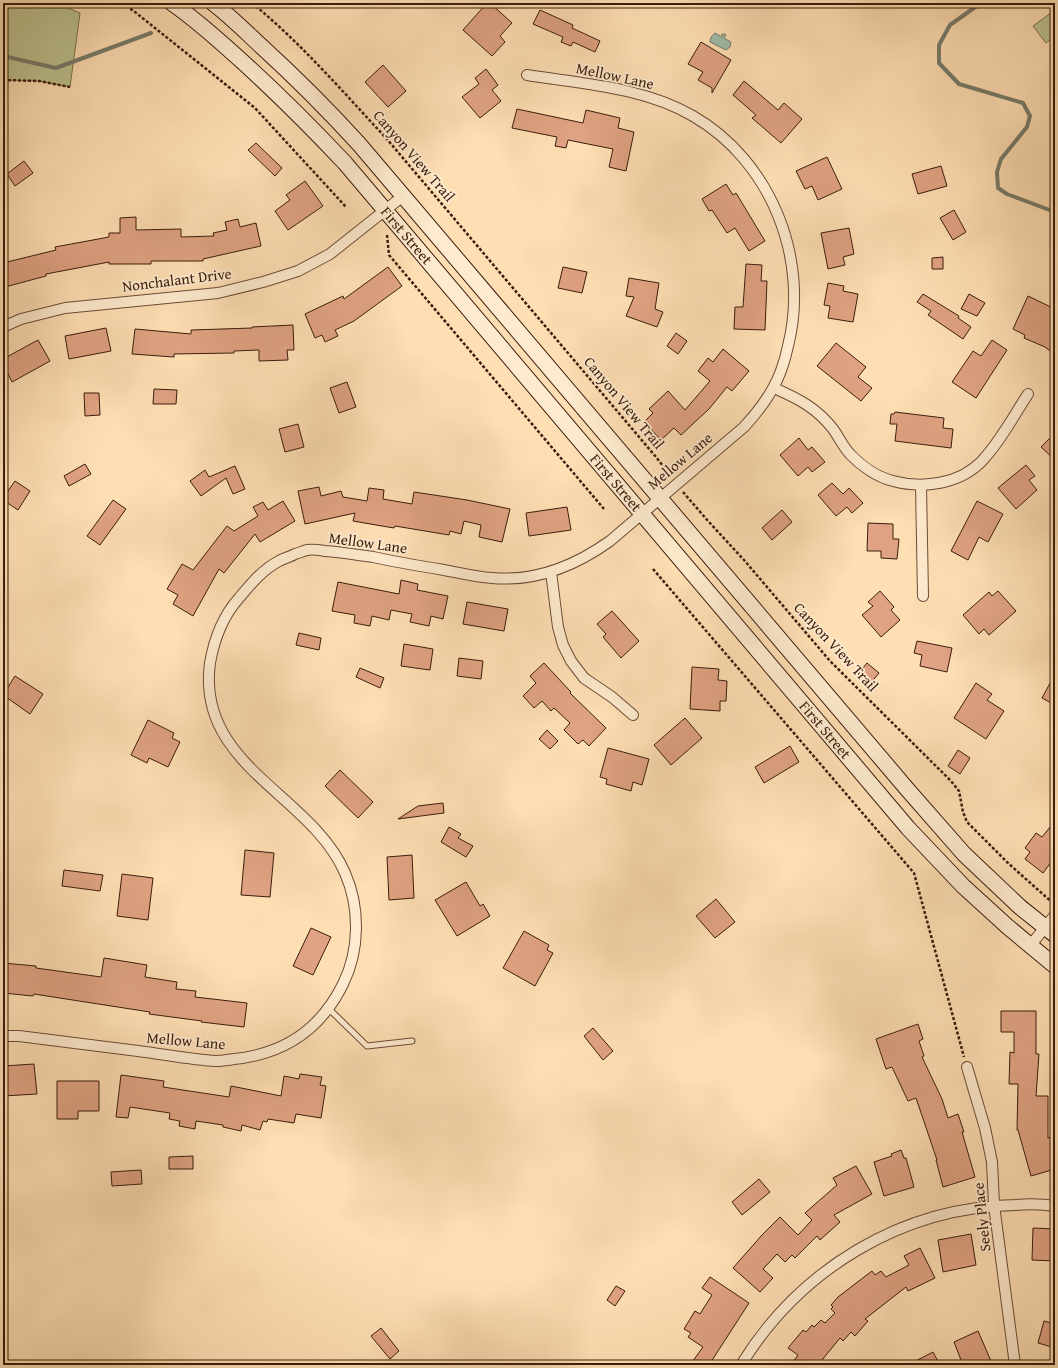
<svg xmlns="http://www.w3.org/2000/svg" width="1058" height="1368" viewBox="0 0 1058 1368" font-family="'Gentium Book Plus',serif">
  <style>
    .green { fill: #bcc28f; stroke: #7c6f4e }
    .water { fill: #a0bcaa; stroke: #787c6b }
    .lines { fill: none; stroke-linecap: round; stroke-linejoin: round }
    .stream { stroke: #787c6b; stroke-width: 4 }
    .building { fill: #dfa282; stroke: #3b1c0c }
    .service-casing { stroke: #6c4c36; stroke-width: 7 }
    .minor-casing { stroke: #6c4c36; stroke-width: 12 }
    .secondary-casing { stroke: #3b1c0c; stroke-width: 17 }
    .path { stroke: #3b1c0c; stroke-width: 2.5; stroke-dasharray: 3 2; stroke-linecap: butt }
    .service { stroke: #feeace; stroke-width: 5 }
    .minor { stroke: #feeace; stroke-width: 10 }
    .secondary { stroke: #feeace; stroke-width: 15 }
    .labels { text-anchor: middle; stroke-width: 3.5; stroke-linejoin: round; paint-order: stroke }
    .street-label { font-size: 15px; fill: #3b1c0c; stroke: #feeace }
  </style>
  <rect width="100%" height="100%" fill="#fedeb3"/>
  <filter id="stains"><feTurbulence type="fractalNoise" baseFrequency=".005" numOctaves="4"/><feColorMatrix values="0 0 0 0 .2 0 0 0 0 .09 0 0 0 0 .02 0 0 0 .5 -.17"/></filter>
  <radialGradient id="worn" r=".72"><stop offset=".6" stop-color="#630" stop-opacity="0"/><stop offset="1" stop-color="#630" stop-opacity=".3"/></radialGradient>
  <!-- green -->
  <path class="green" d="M3,3H56L80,13L70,87L39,81L3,80Z
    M1055,10V36L1046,43L1033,26Z"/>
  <!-- water -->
  <path class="water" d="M715,33L722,37V34H725L726,35L724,38L731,42L730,47L726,50L710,42L711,37Z"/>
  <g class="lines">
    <!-- stream -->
    <path class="stream" d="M981,3L950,25L939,45V63L959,84L1023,103L1030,116L1027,127L1001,159L997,172L998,188L1007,194L1055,212
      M3,56L56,68L151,33"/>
  </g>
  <!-- building -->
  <path class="building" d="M487,3H490L512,23L500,36L505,42L492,56L463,30Z
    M540,10L573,25L572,28L600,41L595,52L573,42L571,46L561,42L563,37L533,24Z
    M701,42L731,60L712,93V88L698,80L703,72L688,64Z
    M383,65L406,91L388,107L365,82Z
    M486,69L498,85L492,90L501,101L480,118L462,97L479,84L475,78Z
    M744,81L778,110L784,103L802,119L781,143L752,118L756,115L733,95Z
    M517,109L583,123L586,110L620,118L618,128L634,132L626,171L609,167L613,149L568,140L566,148L555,146L557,137L512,128Z
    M256,143L282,168L275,176L248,150Z
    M827,157L842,189L818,200L812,186L805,189L796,171Z
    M24,161L33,173L15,186L7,174Z
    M941,166L947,186L918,194L912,174Z
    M305,181L323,206L288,230L275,211L290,200L286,195Z
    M726,184L733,195L736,193L765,241L749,251L735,228L727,233L712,210L709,211L702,199Z
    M954,210L966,232L953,240L940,218Z
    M136,217V230L181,229V237L214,236L213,233L227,230L225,222L238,219L240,227L256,223L261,246L203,259V261H151V264H109V262L46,274V276L5,287L3,281V263L56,250L55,247L109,237V233H120V218Z
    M849,228L854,254L843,257L845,265L828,269L821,233Z
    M943,257V269H932V258Z
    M746,264L762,265L761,281H767L765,330L734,329L735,307H743Z
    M388,267L402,286L354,321L335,330L338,336L325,342L322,335L315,338L305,314L343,296L344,299Z
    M563,267L587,272L582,293L558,288Z
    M629,278L659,283L655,309L663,312L657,327L626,316L634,297L626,296Z
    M828,283L844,286L843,291L858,294L853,322L828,318L830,306L824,305Z
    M923,294L959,316L958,318L971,327L963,339L928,315L931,311L917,302Z
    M969,294L985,303L977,316L961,309Z
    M1028,296L1055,309V355L1045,347L1024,338L1025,335L1013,329Z
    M293,325L294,350H287L288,360L259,361V350L234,351V353L174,354V357L132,354L135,329L191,334V330L252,328V327Z
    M106,328L111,351L69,359L65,336Z
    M676,333L687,341L678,354L667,346Z
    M38,340L50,361L12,382L3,364V359Z
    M992,340L1007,350L976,398L952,382L973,351L981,356Z
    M836,343L866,367L858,377L872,388L861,401L817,366Z
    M723,349L749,371L732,391L727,387L709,409L681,435L674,428L661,440L644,422L653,413L649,409L668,391L685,410L710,381L698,371L708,358L713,362Z
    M347,382L356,407L339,413L330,388Z
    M154,389L177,390L176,404H153Z
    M84,393H99L100,415L85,416Z
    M895,412L944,418L943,428L953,429L951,448L895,441L897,424H890L891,414H894Z
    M298,424L304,447L285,452L279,429Z
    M1055,433V460L1041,447Z
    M799,438L808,450L812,447L825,462L812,472L808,467L798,476L780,455Z
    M85,464L91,474L69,486L64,476Z
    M1026,465L1035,476L1029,480L1037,490L1016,509L998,488Z
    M235,466L245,489L233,494L226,478L201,496L190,481L205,470L209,477Z
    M15,481L30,491L18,510L3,500V498Z
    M832,483L843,494L849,488L863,503L852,513L847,507L836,516L818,495Z
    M319,487L321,496L341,491L343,497L367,501L369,488L384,490L383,499L412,504L414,492L467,500L510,509L502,542L479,537L481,525L464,521L461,534L450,531L449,535L395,526L394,528L353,521L355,513L305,524L298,491Z
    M113,500L126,509L100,545L87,536Z
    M283,501L295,521L260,542L255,534L224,573L219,569L193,616L173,604L178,595L167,589L182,564L193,570L227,526L234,531L258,516L253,507L263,502L268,510Z
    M977,501L1003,514L988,542L979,537L968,560L951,551Z
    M567,507L571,530L529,536L526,513Z
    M782,510L792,522L772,540L762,528Z
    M868,523L893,524V539H899L897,559L881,558V551H867Z
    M401,580L418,584L417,590L448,596L443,619L431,616L429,626L410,622L412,614L391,610L389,620L372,616L370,626L354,623L355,615L332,611L338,582L399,594Z
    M880,591L894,607L891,610L900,620L881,637L862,615L873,606L868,602Z
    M998,591L1016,611L989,635L984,629L979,634L963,615L989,592L992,596Z
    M467,602L508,609L504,631L463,624Z
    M612,611L639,641L621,658L603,637L606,634L597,624Z
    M299,633L321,638L319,650L296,645Z
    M917,641L952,648L947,672L920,666L922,655L914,653Z
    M404,644L433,649L430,670L401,666Z
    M459,658L483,661L481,679L457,676Z
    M544,663L571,692L570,693L606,728L589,746L583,740L578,744L564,730L570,723L554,708L551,711L542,701L534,708L523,696L536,683L530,676Z
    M867,663L879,673L870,684L858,674Z
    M692,667L719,669L718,680L727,681L726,701H720V711L690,709Z
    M360,668L384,678L380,688L356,677Z
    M1055,674V705L1042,698Z
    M15,676L43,694L30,714L3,695Z
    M976,683L992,694L987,700L1004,711L986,739L954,718Z
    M685,718L702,738L671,765L654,745Z
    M148,720L174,733L172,738L180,742L168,767L149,758L147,763L131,755Z
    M547,730L558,741L550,749L539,739Z
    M790,746L799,762L764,783L755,767Z
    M608,748L649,759L642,785L633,782L631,791L606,784L607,779L600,777Z
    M958,750L970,758L960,774L948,766Z
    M340,770L373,802L358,818L325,786Z
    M443,803L444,813L398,819L418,806Z
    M1055,821V857L1043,873L1025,859L1030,852L1025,848L1036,833L1042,837Z
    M449,827L461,834L458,838L473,846L466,857L441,842Z
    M245,850L274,853L270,897L241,895Z
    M412,855L414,898L389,900L387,857Z
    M64,870L103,875L100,891L62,886Z
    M122,874L153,878L148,920L117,916Z
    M466,882L480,906L483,904L490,916L457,936L435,900Z
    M716,899L735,922L715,938L696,916Z
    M311,928L331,937L313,975L293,966Z
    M524,931L549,945L547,950L553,953L535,986L503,968Z
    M104,958L147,965L145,977L177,982L176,989L196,991L195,997L247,1003L244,1027L201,1022L202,1021L149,1014L150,1012L34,994L33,996L3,993V963L36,966V968L101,977Z
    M1001,1011H1036V1054H1039L1036,1096H1048V1138L1055,1136V1169L1031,1176L1018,1130H1017L1018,1084H1009L1010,1052L1014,1053V1032H1001Z
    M918,1024L923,1039L919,1041L924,1056L922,1057L942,1099L948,1118L958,1114L964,1132H962L975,1177L943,1187L936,1160H937L916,1098L908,1101L892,1067L886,1069L876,1039Z
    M593,1028L613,1051L603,1060L584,1036Z
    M34,1064L37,1094L3,1096V1066Z
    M300,1074L322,1077L320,1085L326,1086L321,1118L296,1114L294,1123L268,1119L267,1122L263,1121L260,1130L242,1125L241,1131L223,1127V1125L196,1121L195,1129L179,1126L180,1121L169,1119L170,1113L130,1107L128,1118L116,1117L121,1075L164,1081L163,1087L229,1097L231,1086L281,1096L284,1076L299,1079Z
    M57,1081H99V1111H78V1119H57Z
    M901,1150L904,1158H906L914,1187L884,1196L874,1162L892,1156L891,1154Z
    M193,1156V1169H169V1157Z
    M856,1166L872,1194L834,1215L840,1222L820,1240L817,1236L795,1258L792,1255L785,1262L777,1254L763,1269L773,1278L760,1292L733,1268L762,1235L780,1217L798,1235L812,1220L805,1213L837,1185L833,1178Z
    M141,1170L142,1184L112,1186L111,1172Z
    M759,1179L770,1192L742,1215L732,1202Z
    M1033,1228L1055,1229V1261L1032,1260Z
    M971,1234L976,1265L943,1272L938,1240Z
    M920,1248L935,1278L908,1291L906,1287L865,1319L868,1321L855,1336L851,1332L843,1341L840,1338L818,1365H791L798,1355L788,1348L803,1330L806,1332L812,1325L814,1327L821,1320L825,1323L835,1313L831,1309L833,1307L831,1305L838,1297L872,1271L875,1275L881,1271L886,1277L909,1265L904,1256Z
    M710,1277L749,1303L709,1365H690L703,1347L688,1337L691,1333L684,1329L695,1311L700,1314L712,1295L702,1288Z
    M616,1286L625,1291L615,1306L607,1300Z
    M1044,1321L1055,1324V1348L1038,1343Z
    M381,1328L399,1351L390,1359L371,1336Z
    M978,1331L991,1361L981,1365H963L954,1342Z
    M933,1352L940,1365H908Z"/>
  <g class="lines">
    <!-- service casing -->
    <g class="service-casing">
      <path id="service" d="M328,1008L367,1046L412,1041"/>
    </g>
    <!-- minor casing -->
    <g class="minor-casing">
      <path id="minor" d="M3,327L21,319L65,308L218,293L263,282L298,271L330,254L403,196
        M774,388C797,398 817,408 833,429C839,437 843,447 850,454C861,466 877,477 893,481C923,489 959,484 981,462C1000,442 1013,417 1028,394
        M921,485L923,596
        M551,572L558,627L563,645L571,661L584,678L612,697L633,715
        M1030,946L1055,915
        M3,1036H19C58,1041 98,1046 138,1051C163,1054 192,1060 216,1061C222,1061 228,1060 234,1059C284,1054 321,1029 343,984C360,950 360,907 345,873C311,794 196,766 210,663C214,640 223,616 239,598C251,584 262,570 279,561C284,558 290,557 295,554C299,553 303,551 307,550C312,549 319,550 325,551C341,552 357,555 373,557C396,562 420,566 444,570C460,573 476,577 492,578C535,582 575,566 610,541L744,427C755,415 765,403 773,388C780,376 785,360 788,346C810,259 771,161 693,116C643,87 583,84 527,75
        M967,1067L985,1128L992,1162L994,1205L1015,1365
        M741,1365C800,1269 902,1207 1015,1205C1029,1204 1042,1204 1055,1206"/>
    </g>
    <!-- secondary casing -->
    <g class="secondary-casing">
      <g id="secondary">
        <path id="s1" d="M172,3C198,21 222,43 245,64C280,96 313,129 345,163L908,828L963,886L1008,927L1055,966"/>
        <path d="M213,3C230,16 245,31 261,46C295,77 328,110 359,144L907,789L964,854L1020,907L1055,935"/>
      </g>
    </g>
    <!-- path -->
    <path class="path" d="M122,3L135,12L255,108L346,207
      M252,3C301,43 343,92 386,138L656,457L670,475
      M3,80L39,81L70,87
      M387,235L389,255L604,509
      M683,492L708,521L744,560L830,661L951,781L959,791L963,812L967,822L1009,864L1054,904
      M653,569L914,873L964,1057"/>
    <!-- service -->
    <use href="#service" class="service"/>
    <!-- minor -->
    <use href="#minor" class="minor"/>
    <!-- secondary -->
    <use href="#secondary" class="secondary"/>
  </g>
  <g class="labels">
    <!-- street labels -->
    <g class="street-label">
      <text transform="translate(615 76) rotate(12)" y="5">Mellow Lane</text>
      <text transform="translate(414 156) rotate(49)" y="5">Canyon View Trail</text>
      <text dy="5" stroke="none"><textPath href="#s1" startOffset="331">First Street</textPath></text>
      <text transform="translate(177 280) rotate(-7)" y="5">Nonchalant Drive</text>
      <text transform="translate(624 403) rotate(50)" y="5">Canyon View Trail</text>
      <text transform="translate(680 461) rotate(-40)" y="5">Mellow Lane</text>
      <text dy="5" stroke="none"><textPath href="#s1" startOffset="655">First Street</textPath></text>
      <text transform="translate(368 543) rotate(8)" y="5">Mellow Lane</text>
      <text transform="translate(836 647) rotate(47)" y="5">Canyon View Trail</text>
      <text dy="5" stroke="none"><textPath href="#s1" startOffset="979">First Street</textPath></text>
      <text transform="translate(186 1041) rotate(5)" y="5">Mellow Lane</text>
      <text transform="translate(982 1217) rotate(-96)" y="5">Seely Place</text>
    </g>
  </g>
  <!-- margin -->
  <rect width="1058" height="1368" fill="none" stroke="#fedeb3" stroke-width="16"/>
  <rect x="4" y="4" width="1050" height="1360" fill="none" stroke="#3b1c0c" stroke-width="2"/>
  <rect x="8" y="8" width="1042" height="1352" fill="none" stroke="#3b1c0c"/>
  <rect width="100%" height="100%" filter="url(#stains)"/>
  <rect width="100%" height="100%" fill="url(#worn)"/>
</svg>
